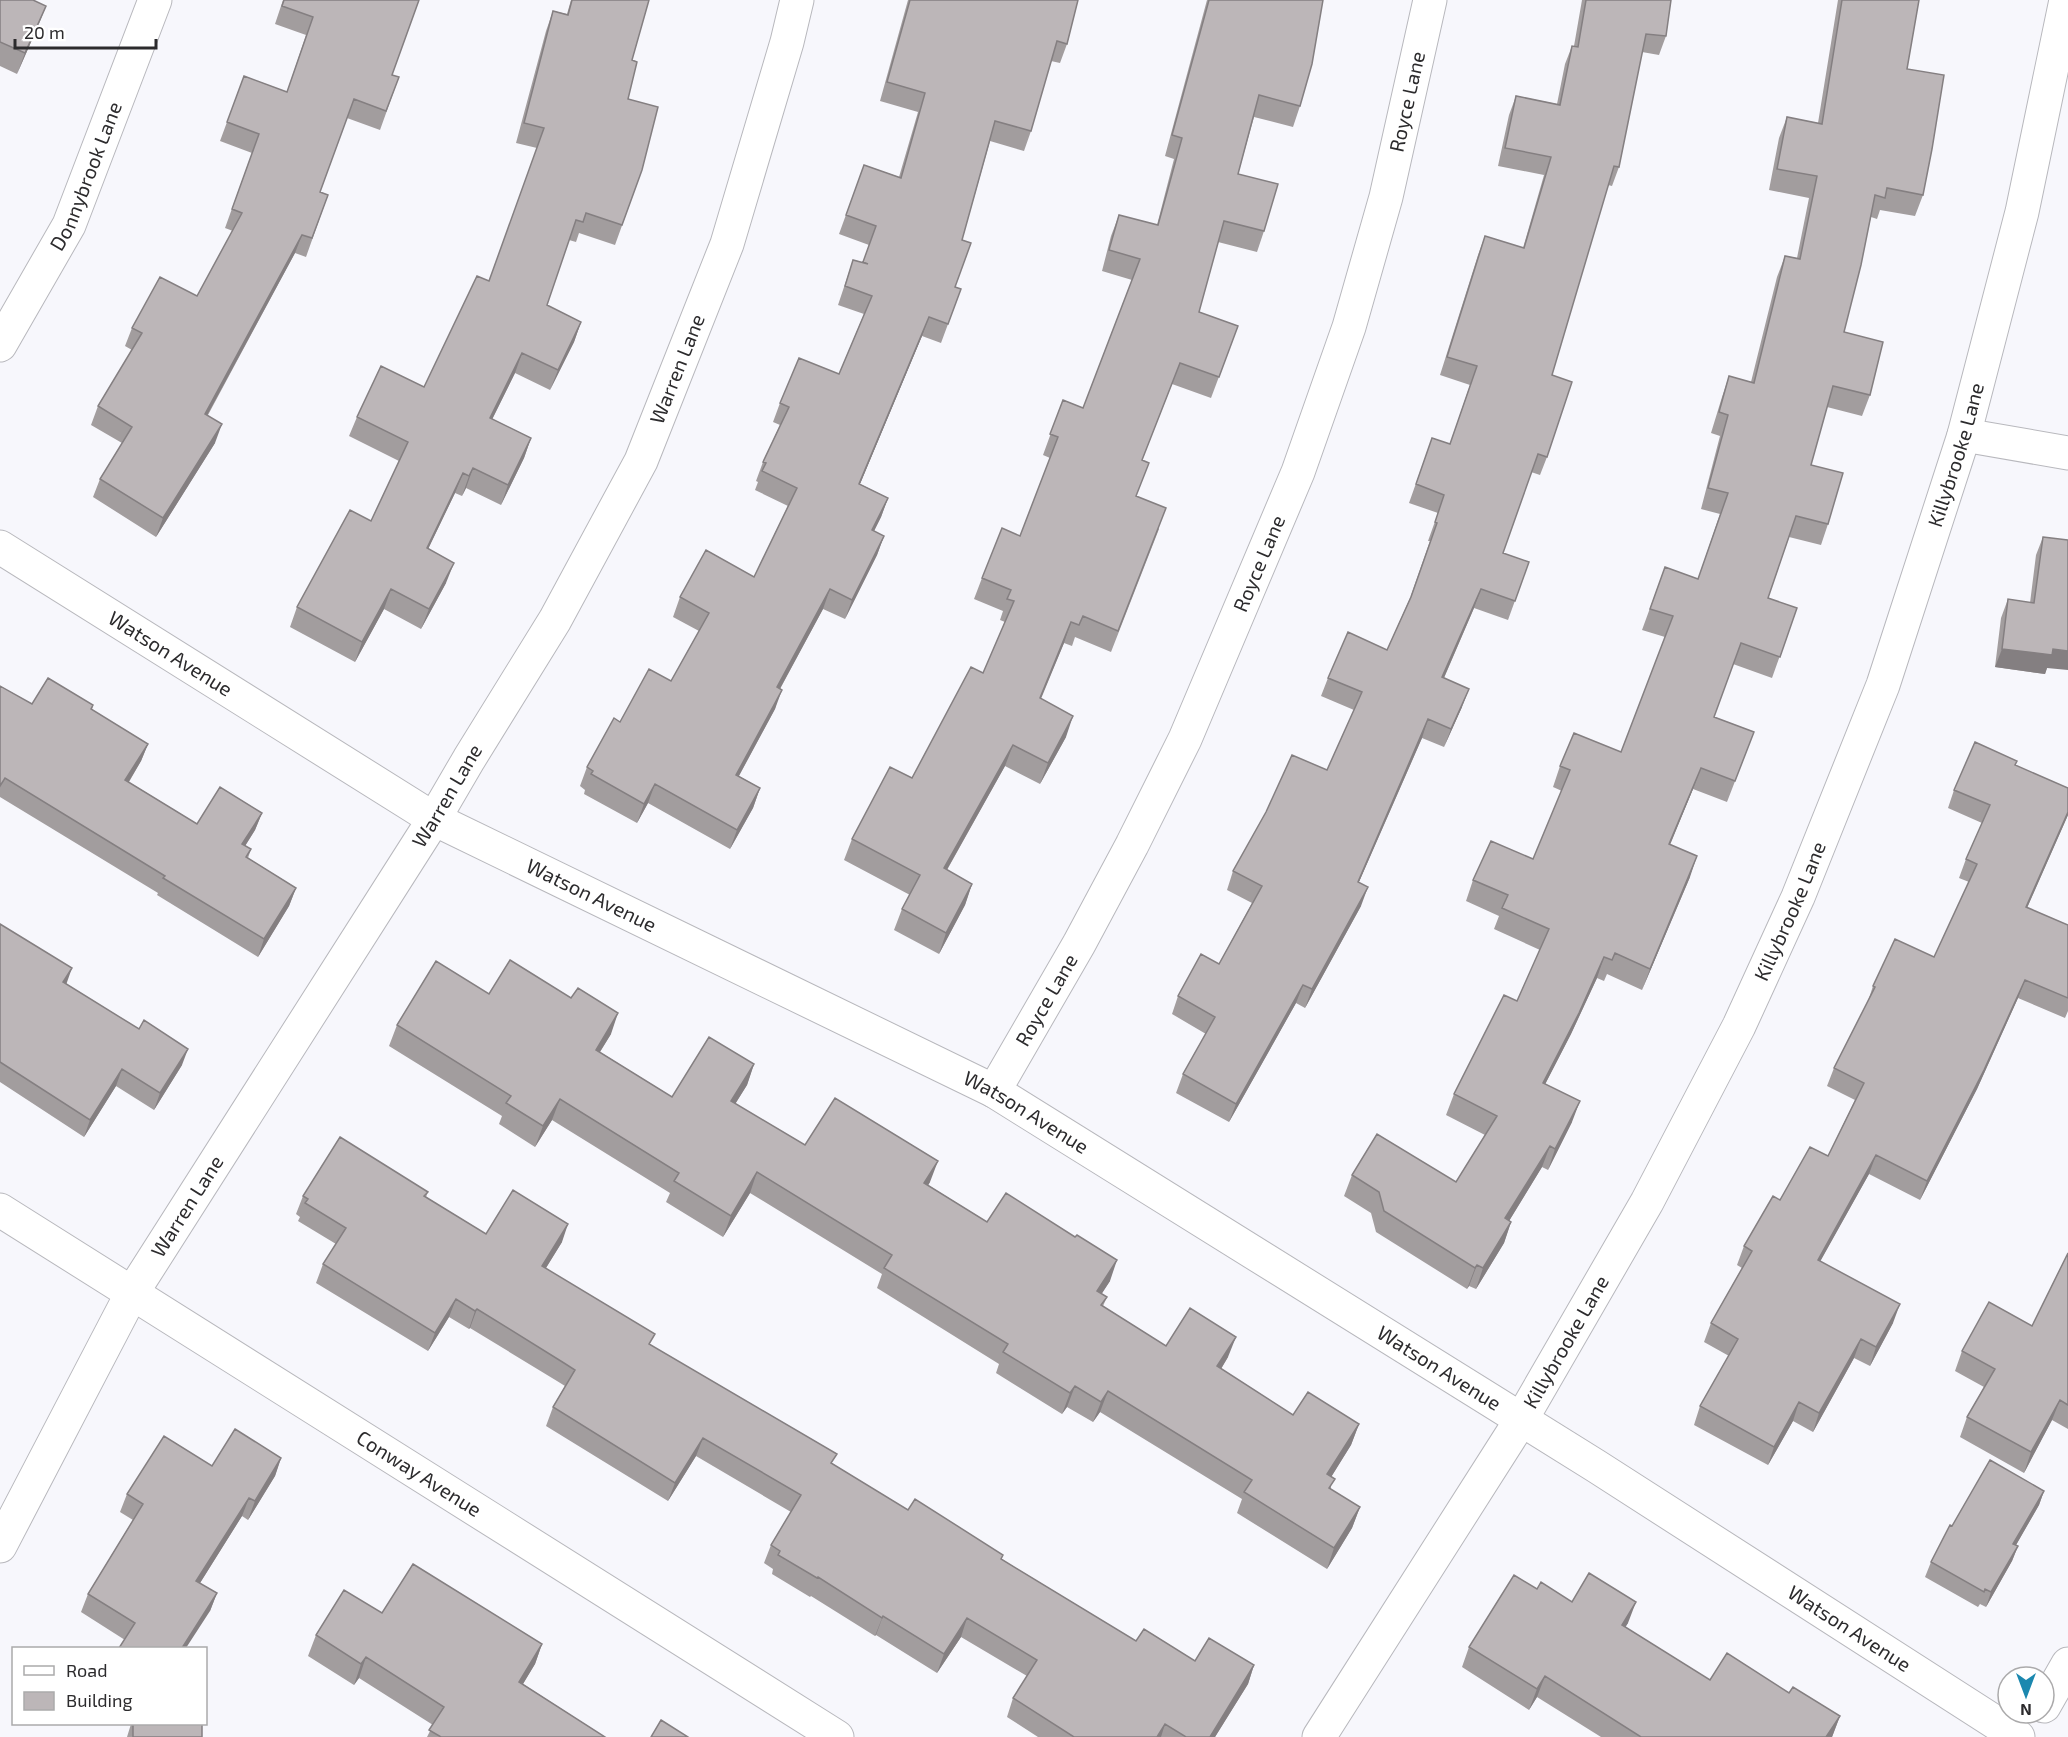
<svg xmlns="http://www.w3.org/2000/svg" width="2068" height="1737" viewBox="0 0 2068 1737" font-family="'Exo 2',sans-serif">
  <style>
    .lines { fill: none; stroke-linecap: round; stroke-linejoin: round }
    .minor-casing { stroke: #b8b8bd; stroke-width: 35 }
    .minor { stroke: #fff; stroke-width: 33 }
    .wall { fill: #a29d9e }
    .shaded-wall { fill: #847f81 }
    .building { fill: #bcb6b8; stroke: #847f81; stroke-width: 1.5 }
    .labels { text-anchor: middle; stroke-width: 4.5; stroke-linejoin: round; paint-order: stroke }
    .street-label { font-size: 20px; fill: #2c2b2d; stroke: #fff }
  </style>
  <rect width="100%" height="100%" fill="#f7f7fc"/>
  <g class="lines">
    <!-- minor casing -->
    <g class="minor-casing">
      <g id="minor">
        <path id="s1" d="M0,345L69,225L155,0"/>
        <path d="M1964,435L2068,453"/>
        <path id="s2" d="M0,547L434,819L994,1091L1596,1466L2018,1737"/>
        <path id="s3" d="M994,1091L1079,944L1132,845L1185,739L1298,472L1349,327L1386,197L1430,0"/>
        <path id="s4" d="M0,1210L837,1737"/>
        <path id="s5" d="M0,1546L132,1293L434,819L469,759L555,620L641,461L727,244L787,42L797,0"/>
        <path d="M2044,1706L2068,1664"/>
        <path id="s6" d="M1319,1737L1521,1420L1647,1202L1739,1026L1798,897L1883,685L1964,435L2022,212L2066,0"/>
      </g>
    </g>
    <!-- minor -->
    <use href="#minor" class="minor"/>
  </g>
  <!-- wall -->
  <path class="wall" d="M0,0L38,26L17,74L0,66Z
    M283,0H419L392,75L399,77L380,130L347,118L320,192L328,195L306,257L295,253L208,415L215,443L156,537L93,497L100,479L122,443L91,425L98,406L132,350L125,346L132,328L197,296L233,231L225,228L252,153L220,141L244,76L287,92L306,35L275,24Z
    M571,0H649L632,60L628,99L642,170L615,245L579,233L576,242L569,240L547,305L581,322L574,342L550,390L515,373L492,419L531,438L524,458L501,505L466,488L462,496L455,493L428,549L446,583L421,629L384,609L355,662L290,627L297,607L371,521L399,461L349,436L357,417L424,387L489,281L537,148L516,143L546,31L553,11L567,14Z
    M908,0H1078L1067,44L1060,63L1051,61L1031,131L1024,151L990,141L962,240L955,287L961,289L941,343L922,336L860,484L888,498L881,517L874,531L884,536L877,555L845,619L823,609L780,689L775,709L739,776L760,788L753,808L730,849L648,803L637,823L584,794L585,790L580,786L587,767L620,722L671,681L699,631L673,617L680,597L754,577L788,506L755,490L758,482L756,481L763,462L780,425L773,422L780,403L839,374L864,314L838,305L853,260L863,263L869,245L839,234L864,165L899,177L918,112L880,101Z
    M1207,0H1323L1300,106L1293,127L1254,117L1238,174L1264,231L1257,252L1218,242L1199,312L1238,326L1211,398L1172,384L1142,460L1136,496L1159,529L1111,652L1075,637L1072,646L1064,643L1041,699L1066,737L1040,784L1005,766L947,870L972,884L965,905L939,954L894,930L902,909L910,895L844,860L852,839L912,778L983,673L1005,622L1000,620L1003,611L974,599L982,578L1020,536L1050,458L1043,455L1063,400L1083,408L1132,280L1102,271L1111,236L1119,215L1157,225L1174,159L1165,156Z
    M1582,0H1671L1666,36L1659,55L1642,52L1619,167L1612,186L1608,185L1552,375L1547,457L1540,475L1531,472L1503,553L1529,562L1508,620L1474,608L1444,678L1462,707L1444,747L1422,738L1359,882L1361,906L1305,1008L1296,1003L1229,1122L1176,1093L1183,1074L1206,1034L1172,1014L1178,996L1219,964L1252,903L1227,890L1233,871L1327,770L1354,710L1321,696L1328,678L1387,650L1410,598L1430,541H1428L1438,513L1409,503L1432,438L1450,444L1470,385L1440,375L1478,255L1485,236L1523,248L1544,175L1498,166L1509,115L1516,96L1557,104L1565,64L1572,46H1574Z
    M1838,0H1919L1907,69L1923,195L1915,216L1880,210L1877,219L1871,217L1844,332L1870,395L1862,416L1827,407L1811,465L1828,524L1821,545L1789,537L1768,598L1797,608L1772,678L1733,664L1714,717L1754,732L1727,802L1693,789L1670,845L1690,877L1642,990L1607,974L1604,981L1597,978L1571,1034L1545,1084L1572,1122L1548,1170L1542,1167L1509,1221L1511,1222L1504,1243L1476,1289L1469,1286L1467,1289L1376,1232L1371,1213L1344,1196L1352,1175L1456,1182L1485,1135L1446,1115L1454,1094L1517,1001L1540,950L1494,929L1499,916L1466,901L1473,880L1533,859L1562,791L1553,787L1560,766L1621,752L1665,637L1642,630L1665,567L1698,579L1720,514L1701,509L1720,436L1711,433L1722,397L1729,376L1751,382L1777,277L1785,256L1797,258L1809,198L1769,190L1779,138L1787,117L1818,123Z
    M2043,537L2047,668L2045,674L1995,667L2001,618L2008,599L2030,603L2036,555Z
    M0,686L32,704L93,705L92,710L148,744L141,761L129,782L197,824L262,813L255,830L245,846L251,849L248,858L296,888L289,906L258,957L157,895L158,893L0,797Z
    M2015,766L2068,788V815L2027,908L2068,925V1011L2065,1018L2018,998L1977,1089L1920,1200L1869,1174L1820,1261L1893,1323L1870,1366L1854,1358L1813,1432L1793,1421L1768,1465L1694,1425L1700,1406L1729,1356L1704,1342L1711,1323L1742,1268L1737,1265L1744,1246L1780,1200L1828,1156L1855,1100L1827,1086L1834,1068L1867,1004L1873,986L1934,957L1969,882L1959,878L1966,859L1982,823L1948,808L1954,790Z
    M0,924L66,984L182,1065L154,1110L116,1086L84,1137L0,1082Z
    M489,994L611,1034L600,1052L672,1097L754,1064L747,1085L735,1104L805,1145L930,1182L928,1185L987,1222L1110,1281L1101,1294L1107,1297L1103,1306L1166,1346L1228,1357L1221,1369L1293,1415L1359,1424L1351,1445L1331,1477V1490L1360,1507L1352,1528L1327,1569L1237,1513L1242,1499L1100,1412L1093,1422L1067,1407L1062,1414L996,1373L999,1364L877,1288L882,1274L750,1193L723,1237L666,1202L670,1193L552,1120L535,1147L499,1124L502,1116L389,1046L397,1025Z
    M428,1192L426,1197L486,1234L562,1242L546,1268L651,1345L833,1464L908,1510L1001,1559L1136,1641L1195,1661L1254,1665L1248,1684L1215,1737H1038L1007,1717L1013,1698L1027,1676L961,1637L937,1673L876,1635L875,1636L811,1596L810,1597L772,1574L773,1569L764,1563L771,1545L791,1512L696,1456L668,1501L546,1426L553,1407L565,1386L557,1381L470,1328L469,1329L449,1317L428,1351L316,1283L323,1264L336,1244L298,1221L300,1217L296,1214L303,1196Z
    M2068,1253V1429L2052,1420L2024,1473L1960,1437L1967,1417L1984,1387L1955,1371L1962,1351L2032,1326Z
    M281,1458L275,1476L248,1520L242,1516L200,1583L217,1593L210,1611L125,1640L81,1612L88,1594L133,1520L120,1512L127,1494L212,1466Z
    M2044,1491L2039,1505L2016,1545L2018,1546L2012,1561L1986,1607L1980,1604L1978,1607L1925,1577L1931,1562L1952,1526Z
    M1537,1589L1628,1623L1625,1627L1710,1680L1789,1693L1840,1716L1832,1737H1601L1537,1697L1529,1710L1462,1667L1469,1647Z
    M382,1613L542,1644L535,1664L523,1684L605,1737H427L433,1725L359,1678L354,1685L308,1656L316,1635Z
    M131,1724H202V1737H127Z"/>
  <!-- shaded-wall -->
  <path class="shaded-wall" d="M46,6L38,26L17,74L25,53Z
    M302,235L295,253L198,432L205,414Z
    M929,317L922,336L852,503L859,484Z
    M581,322L574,342L550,390L558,370Z
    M522,353L515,373L483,438L490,418Z
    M222,424L215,443L156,537L163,518Z
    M531,438L524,458L501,505L508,485Z
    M473,468L466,488L462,496L469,476Z
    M463,473L455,493L419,568L427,548Z
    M888,498L881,517L865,549L872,530Z
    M884,536L877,555L845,619L852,600Z
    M454,563L446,583L421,629L429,609Z
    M391,589L384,609L355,662L362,642Z
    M830,589L823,609L770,707L777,687Z
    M1481,589L1474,608L1436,696L1442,677Z
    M1071,622L1064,643L1032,719L1040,698Z
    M2002,649H2053L2068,651V670L2047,668L2045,674L1995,667Z
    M1469,689L1462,707L1444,747L1451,729Z
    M782,690L775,709L729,794L736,775Z
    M1073,716L1066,737L1040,784L1048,763Z
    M1428,719L1422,738L1351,900L1358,882Z
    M148,744L141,761L119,798L125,780Z
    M1013,745L1005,766L936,889L944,868Z
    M1701,768L1693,789L1661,866L1669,844Z
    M655,784L648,803L637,823L644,804Z
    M760,788L753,808L730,849L737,830Z
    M2068,812V815L2019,926L2026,907Z
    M262,813L255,830L235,862L242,844Z
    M1697,856L1690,877L1642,990L1650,969Z
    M972,884L965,905L939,954L946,933Z
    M1368,887L1361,906L1305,1008L1312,989Z
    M296,888L289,906L258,957L264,939Z
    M1604,957L1597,978L1571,1034L1535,1104L1543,1083Z
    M72,968L66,985L63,982Z
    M2025,980L2018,998L1977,1089L1920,1200L1927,1181Z
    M1303,985L1296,1003L1229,1122L1236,1104Z
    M618,1013L611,1034L588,1071L596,1050Z
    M188,1049L182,1065L154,1110L160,1093Z
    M754,1064L747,1085L724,1122L731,1101Z
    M122,1069L116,1086L84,1137L90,1120Z
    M560,1099L552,1120L535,1147L543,1126Z
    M1580,1101L1572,1122L1548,1170L1555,1149Z
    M1550,1146L1542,1167L1498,1239L1505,1218Z
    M1876,1155L1869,1174L1811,1278L1818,1260Z
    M938,1161L930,1182L917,1204L924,1183Z
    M757,1172L750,1193L723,1237L731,1216Z
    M1511,1222L1504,1243L1476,1289L1483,1268Z
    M568,1224L562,1242L536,1284L542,1266Z
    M1117,1260L1110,1281L1090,1312L1097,1291Z
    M1477,1265L1469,1286L1467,1289L1475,1268Z
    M456,1299L449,1317L428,1351L435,1333Z
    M1900,1304L1893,1323L1870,1366L1876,1347Z
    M477,1309L470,1328L469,1329L475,1311Z
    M1236,1337L1228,1357L1210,1387L1217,1366Z
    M1861,1339L1854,1358L1813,1432L1819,1413Z
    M1075,1386L1067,1407L1062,1414L1070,1393Z
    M1108,1391L1100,1412L1093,1422L1101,1402Z
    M2060,1400L2052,1420L2024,1473L2031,1452Z
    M1799,1402L1793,1421L1768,1465L1774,1447Z
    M1359,1424L1351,1445L1320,1495L1327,1474Z
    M703,1438L696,1456L668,1501L675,1483Z
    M281,1458L275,1476L248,1520L255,1501Z
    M2044,1491L2039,1505L2008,1559L2013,1544Z
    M249,1498L242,1516L190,1599L196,1581Z
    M1360,1507L1352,1528L1327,1569L1334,1548Z
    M2018,1546L2012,1561L1986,1607L1991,1592Z
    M217,1593L210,1611L186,1648H182Z
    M1636,1602L1628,1623L1614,1645L1622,1625Z
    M883,1616L876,1635L875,1636L882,1618Z
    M967,1618L961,1637L937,1673L944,1654Z
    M542,1644L535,1664L512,1702L519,1682Z
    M366,1657L359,1678L354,1685L361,1664Z
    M1254,1665L1248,1684L1215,1737H1210Z
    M1545,1676L1537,1697L1529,1710L1537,1689Z
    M1840,1716L1832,1737H1826Z
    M1165,1724L1161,1737H1157Z"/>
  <!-- building -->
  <path class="building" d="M0,0H33L46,6L25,53L0,42Z
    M284,0H419L392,75L399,77L386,111L354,99L320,192L328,195L312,238L302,235L205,414L222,424L163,518L100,479L132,427L98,406L142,333L132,328L160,277L197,296L242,213L232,209L259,134L227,122L244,76L287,92L313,17L282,6Z
    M572,0H649L632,60L637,62L628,99L658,107L642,170L622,225L586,213L583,222L576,220L547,305L581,322L558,370L522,353L490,418L531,438L508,485L473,468L469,476L463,473L427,548L454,563L429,609L391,589L362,642L297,607L350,510L371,521L408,442L357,417L381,366L424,387L477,276L489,281L544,128L524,123L553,11L568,15Z
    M910,0H1078L1067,44L1057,41L1031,131L995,121L962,240L971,243L955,287L961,289L948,324L929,317L859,484L888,498L872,530L884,536L852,600L830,589L777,687L782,690L736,775L760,788L737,830L655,784L644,804L591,774L593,771L587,767L614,718L620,722L649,669L671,681L709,613L680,597L706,550L754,577L797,488L762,471L766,463L763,462L789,407L780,403L799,358L839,374L872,296L845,286L853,260L868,264L863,262L876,226L846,215L864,165L901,178L925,93L887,82Z
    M1209,0H1323L1312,64L1300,106L1259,95L1238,174L1278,184L1264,231L1224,221L1199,312L1238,326L1219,377L1180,363L1142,460L1149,463L1136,496L1166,508L1118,631L1083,616L1079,625L1071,622L1040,698L1073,716L1048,763L1013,745L944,868L972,884L946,933L902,909L920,875L852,839L890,767L912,778L971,667L983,673L1014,601L1007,599L1011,590L982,578L1002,528L1020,536L1058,437L1050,434L1063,400L1083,408L1140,259L1109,250L1119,215L1158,225L1182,138L1172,135Z
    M1586,0H1671L1666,36L1646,34L1619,167L1614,166L1552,375L1572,382L1547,457L1538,454L1503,553L1529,562L1515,601L1481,589L1442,677L1469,689L1451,729L1428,719L1358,882L1368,887L1312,989L1303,985L1236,1104L1183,1074L1215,1017L1178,996L1201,954L1219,964L1262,886L1233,871L1266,812L1292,755L1327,770L1362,692L1328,678L1348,632L1387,650L1411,597L1437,523L1435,522L1444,495L1416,484L1432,438L1450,444L1477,366L1447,357L1485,236L1524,248L1551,157L1505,148L1516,96L1560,105L1572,46L1578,47Z
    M1842,0H1919L1907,69L1944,75L1932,149L1923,195L1887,188L1885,198L1875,195L1861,265L1844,332L1883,342L1870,395L1833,386L1811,465L1843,473L1828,524L1796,516L1768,598L1797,608L1780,657L1741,643L1714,717L1754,732L1735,781L1701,768L1669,844L1697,856L1650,969L1615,953L1612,960L1604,957L1579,1013L1543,1083L1580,1101L1555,1149L1550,1146L1505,1218L1511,1222L1483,1268L1477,1265L1475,1268L1384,1211L1379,1192L1352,1175L1377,1134L1456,1182L1497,1116L1454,1094L1504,995L1517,1001L1549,929L1502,908L1508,895L1473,880L1491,841L1533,859L1570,770L1560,766L1574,733L1621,752L1673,616L1650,609L1665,567L1698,579L1728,493L1708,488L1728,415L1719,412L1729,376L1754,383L1785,256L1800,259L1817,176L1777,169L1787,117L1822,124Z
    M2043,537L2068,540V651L2053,649L2052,655L2002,649L2008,599L2034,603Z
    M48,678L93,705L91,709L148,744L125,780L197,824L220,787L262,813L242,844L251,849L246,857L296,888L264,939L163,878L165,876L5,778L0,786V686L32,704Z
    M1975,742L2017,761L2015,765L2068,788V812L2026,907L2068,925V998L2025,980L1984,1070L1927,1181L1876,1155L1818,1260L1900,1304L1876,1347L1861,1339L1819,1413L1799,1402L1774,1447L1700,1406L1738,1339L1711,1323L1752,1251L1744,1246L1773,1196L1780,1200L1810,1147L1828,1156L1864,1083L1834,1068L1875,987L1873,986L1895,939L1934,957L1977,864L1966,859L1990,805L1954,790Z
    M0,924L72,968L63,982L139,1029L144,1020L188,1049L160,1093L122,1069L90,1120L0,1062Z
    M510,960L571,998L578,988L618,1013L596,1050L672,1097L709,1037L754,1064L731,1101L805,1145L835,1098L938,1161L924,1183L987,1222L1006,1193L1075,1237L1077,1235L1117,1260L1097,1291L1107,1297L1101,1305L1166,1346L1190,1308L1236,1337L1217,1366L1293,1415L1308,1392L1359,1424L1327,1474L1335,1479L1329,1488L1360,1507L1334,1548L1244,1492L1252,1480L1108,1391L1101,1402L1075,1386L1070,1393L1003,1352L1008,1344L884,1268L892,1255L757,1172L731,1216L674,1181L679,1173L560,1099L543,1126L506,1103L511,1096L397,1025L436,961L489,994Z
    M340,1137L428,1192L424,1196L486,1234L513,1190L568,1224L542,1266L655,1334L649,1344L837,1454L831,1463L908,1510L915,1499L1003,1555L1001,1559L1136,1641L1144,1629L1195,1661L1209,1638L1254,1665L1210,1737H1186L1165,1724L1157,1737H1074L1013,1698L1037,1660L967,1618L944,1654L883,1616L882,1618L818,1577L817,1578L778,1555L780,1551L771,1545L801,1495L703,1438L675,1483L553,1407L575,1370L564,1363L477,1309L475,1311L456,1299L435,1333L323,1264L346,1228L305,1203L308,1199L303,1196Z
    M2068,1253V1405L2060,1400L2031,1452L1967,1417L1995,1369L1962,1351L1989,1302L2032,1326Z
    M235,1429L281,1458L255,1501L249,1498L196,1581L217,1593L182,1648H119L135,1623L88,1594L143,1504L127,1494L164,1436L212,1466Z
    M1990,1460L2044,1491L2013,1544L2018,1546L1991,1592L1985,1589L1984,1592L1931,1562L1950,1525L1952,1526Z
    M413,1564L542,1644L519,1682L605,1737H441L429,1730L444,1707L366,1657L361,1664L316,1635L344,1590L382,1613Z
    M1589,1573L1636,1602L1622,1625L1710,1680L1727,1653L1789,1693L1793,1687L1840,1716L1826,1737H1641L1545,1676L1537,1689L1469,1647L1514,1575L1537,1589L1541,1582L1572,1602Z
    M661,1720L688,1737H651Z
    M133,1724H202V1737H133Z"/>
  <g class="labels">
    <!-- street labels -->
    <g class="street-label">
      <text dy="7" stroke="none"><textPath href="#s3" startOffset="1077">Royce Lane</textPath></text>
      <text dy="7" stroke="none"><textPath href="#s1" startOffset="190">Donnybrook Lane</textPath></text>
      <text dy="7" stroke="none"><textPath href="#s5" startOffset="1360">Warren Lane</textPath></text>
      <text dy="7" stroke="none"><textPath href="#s6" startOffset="1438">Killybrooke Lane</textPath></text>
      <text dy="7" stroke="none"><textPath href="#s3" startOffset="591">Royce Lane</textPath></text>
      <text dy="7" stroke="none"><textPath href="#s2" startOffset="201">Watson Avenue</textPath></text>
      <text dy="7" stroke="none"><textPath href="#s5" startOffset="874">Warren Lane</textPath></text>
      <text dy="7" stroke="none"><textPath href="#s2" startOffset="687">Watson Avenue</textPath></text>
      <text dy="7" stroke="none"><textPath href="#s6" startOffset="952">Killybrooke Lane</textPath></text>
      <text dy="7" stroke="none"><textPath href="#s3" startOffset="105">Royce Lane</textPath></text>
      <text dy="7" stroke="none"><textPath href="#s2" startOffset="1173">Watson Avenue</textPath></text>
      <text dy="7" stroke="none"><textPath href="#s5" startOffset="388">Warren Lane</textPath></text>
      <text dy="7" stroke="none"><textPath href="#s6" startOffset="466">Killybrooke Lane</textPath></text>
      <text dy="7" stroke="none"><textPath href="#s2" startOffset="1659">Watson Avenue</textPath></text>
      <text dy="7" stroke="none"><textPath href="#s4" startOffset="495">Conway Avenue</textPath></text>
      <text dy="7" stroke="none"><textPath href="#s2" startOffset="2145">Watson Avenue</textPath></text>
    </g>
  </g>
  <!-- legend -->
  <rect x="12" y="1647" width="195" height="78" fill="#ffffff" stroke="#abaaab" stroke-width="1.5"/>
  <rect x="24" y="1666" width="30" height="9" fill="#ffffff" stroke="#abaaab" stroke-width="1.5"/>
  <text x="66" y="1677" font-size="18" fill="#2c2b2d">Road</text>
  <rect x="24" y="1692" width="30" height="18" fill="#bcb6b8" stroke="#abaaab" stroke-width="1.5"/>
  <text x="66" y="1707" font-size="18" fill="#2c2b2d">Building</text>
  <!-- north arrow -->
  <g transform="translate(2026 1695) rotate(180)"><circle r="28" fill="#ffffff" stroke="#abaaab" stroke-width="1.5"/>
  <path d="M0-4.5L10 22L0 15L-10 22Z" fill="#1b88af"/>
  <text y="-9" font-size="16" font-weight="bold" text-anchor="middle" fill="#2c2b2d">N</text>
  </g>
  <!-- scale -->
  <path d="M15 39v9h141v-9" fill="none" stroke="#2c2b2d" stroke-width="3"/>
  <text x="24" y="39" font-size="18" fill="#2c2b2d" stroke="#ffffff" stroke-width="4.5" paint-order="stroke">20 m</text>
</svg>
